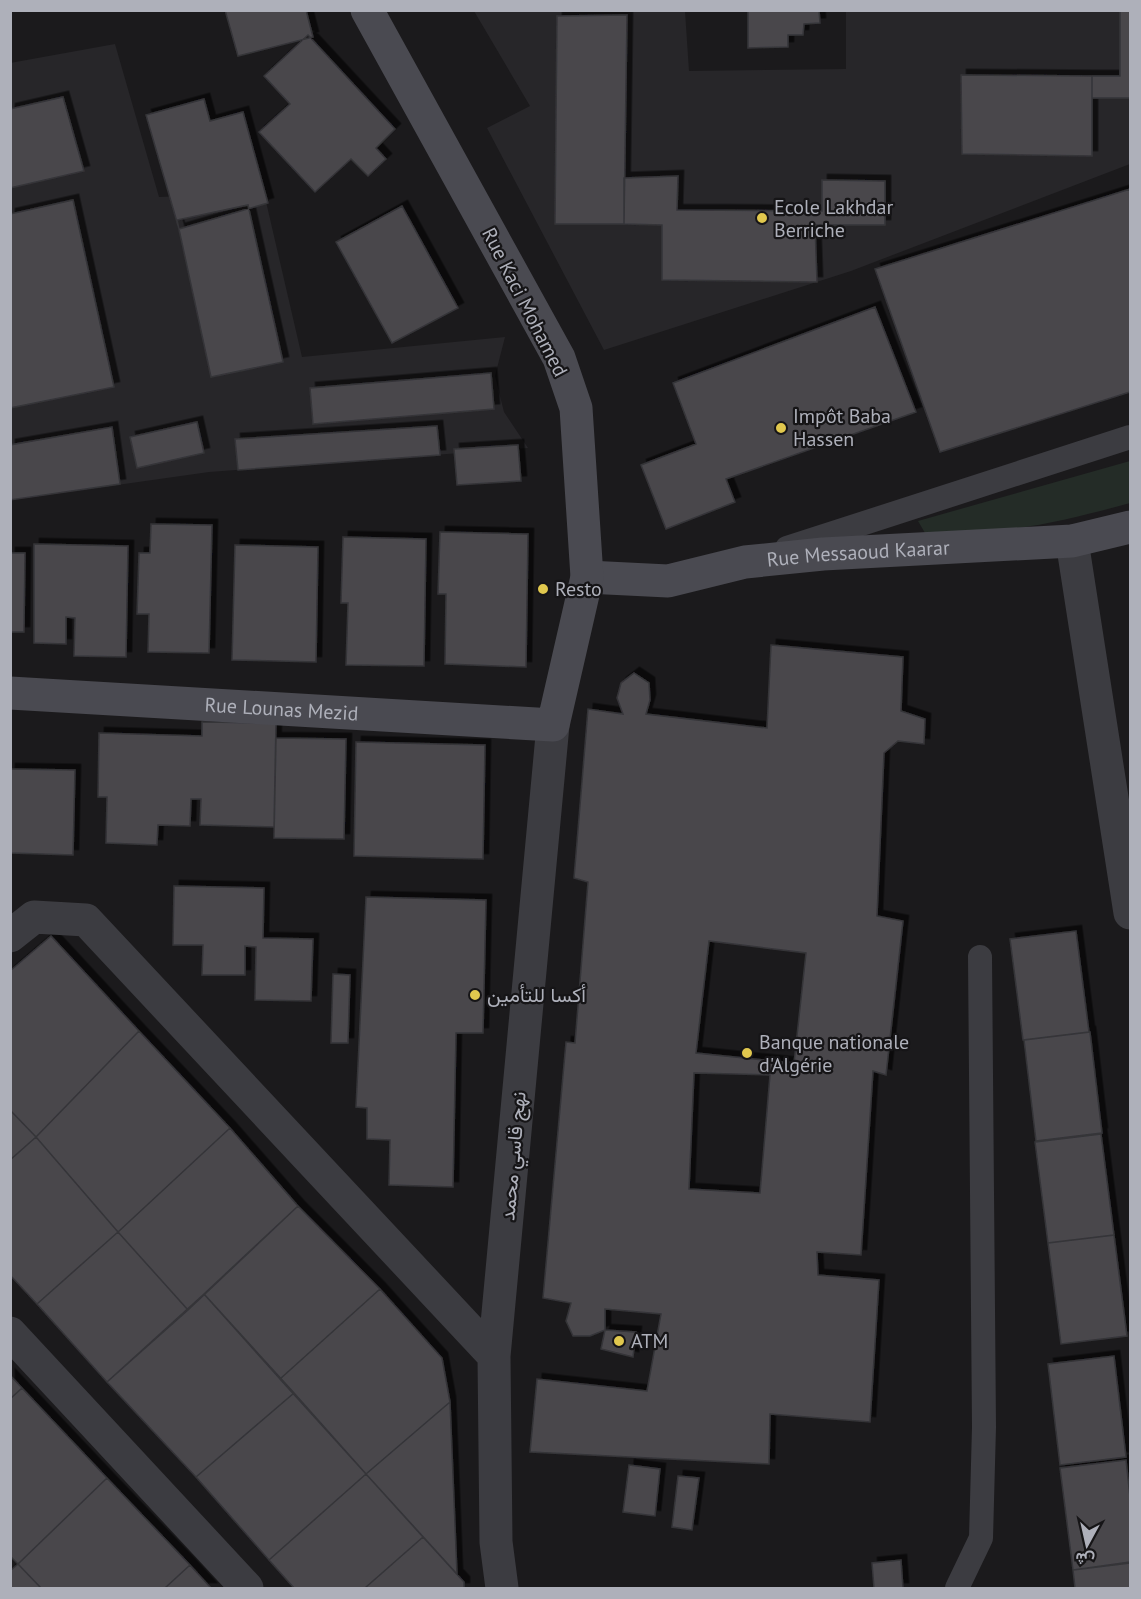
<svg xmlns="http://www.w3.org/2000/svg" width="1141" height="1599" viewBox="0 0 1141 1599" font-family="'PT Sans',Vazirmatn,sans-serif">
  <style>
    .built { fill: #272629 }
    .green { fill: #242c27 }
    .building { fill: #48474c; stroke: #353438; stroke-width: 1.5; fill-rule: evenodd; filter: url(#shadow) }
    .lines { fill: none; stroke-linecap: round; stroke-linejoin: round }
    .lane { stroke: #3c3c41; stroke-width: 24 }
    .street { stroke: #3c3c41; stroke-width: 33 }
    .secondary { stroke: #4a4a51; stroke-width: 33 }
    .poi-dot { fill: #e1c84e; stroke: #161517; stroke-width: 2 }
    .labels { text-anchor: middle; stroke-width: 4.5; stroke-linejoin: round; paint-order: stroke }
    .poi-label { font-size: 20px; fill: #aeb0ba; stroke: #161517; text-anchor: start }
    .street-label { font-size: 20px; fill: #aeb0ba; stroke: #161517 }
  </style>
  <defs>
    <filter id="shadow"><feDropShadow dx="5.5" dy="-5.5" stdDeviation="0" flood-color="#0009"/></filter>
  </defs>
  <rect width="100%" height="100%" fill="#1b1a1c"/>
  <!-- built -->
  <path class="built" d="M474,11H685L689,71L846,69V11H1130V164L851,271L604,350L487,128L530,106Z
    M115,44L159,197L264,193L302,357L505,337L495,376L504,412L528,448L209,472L11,500L10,63Z"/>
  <!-- green -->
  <path class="green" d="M1130,461V503C1069,520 988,539 925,533L918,521Z"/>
  <!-- building -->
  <path class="building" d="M225,10H306L313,37L238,56Z
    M748,10H819L820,23L804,24L803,35H788V47L748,48Z
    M1120,10H1130V98H1092V76H1120Z
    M627,15L624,224H555L557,16Z
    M308,35L395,129L376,148L386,159L368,176L351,159L315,192L259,132L290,104L264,76Z
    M961,75L1092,76V156L962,154Z
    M63,97L84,171L10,188V109Z
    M204,99L210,121L243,112L268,203L179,229L146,115Z
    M678,176L677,210L822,211V180L885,181V225H815L817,282L662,280V225L624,224V178Z
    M1130,189V392L940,452L875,269Z
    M73,200L114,387L10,408V214Z
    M248,205L283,362L211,377L177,220Z
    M402,206L458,308L392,343L336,242Z
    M875,307L916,412L726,479L735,502L666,529L641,465L696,444L673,383Z
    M491,373L494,409L313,424L310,388Z
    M197,422L204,453L137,468L130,437Z
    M437,426L440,455L238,470L235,439Z
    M112,427L120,484L10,500V445Z
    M518,445L521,481L457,485L454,449Z
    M151,524L212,525L209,653L148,652L149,614H137L139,553H150Z
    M440,532L528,534L526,667L445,664L446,594H438Z
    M343,537L426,539L424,666L346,665L348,603H341Z
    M34,544L128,546L126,657L74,656L75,618L66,617V644L34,643Z
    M235,545L318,547L316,662L232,660Z
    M10,553H25L24,632H10Z
    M771,645L903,657L901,711L925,719L924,744L898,741L884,753L877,916L903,921L886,1075L873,1071L861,1255L817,1252L818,1275L879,1280L870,1422L770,1414L769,1464L530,1452L537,1379L647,1391L661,1314L605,1309V1330L590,1336H573L566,1321L571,1303L543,1298L566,1042L575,1043L588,882L574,878L588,709L623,714L617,698L621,683L634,673L649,683L650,700L646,714L767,728ZM709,941L806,953L794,1063L696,1053ZM694,1073L770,1075L760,1193L689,1189Z
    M202,722L276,723L274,827L200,825L201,799H191L190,826L158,825L157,845L106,843L107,797H98L99,733L202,736Z
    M276,738L346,739L344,839L274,838Z
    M356,742L485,745L483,859L354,856Z
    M10,769L75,770L73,855L10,853Z
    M174,886L264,888L263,938L313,939L311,1001L255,1000L256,947L245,946V975H202L203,945H173Z
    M366,897L486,900L483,1033H456L453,1187L389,1185L390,1140L367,1139V1108L356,1107Z
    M1076,931L1089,1032L1023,1040L1010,939Z
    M51,936L139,1031L36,1137L10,1110V971Z
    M333,974L350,975L348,1043H331Z
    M139,1031L230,1128L118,1232L36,1137Z
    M1090,1032L1102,1133L1036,1141L1024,1040Z
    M10,1110L36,1137L10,1160Z
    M230,1128L298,1206L188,1310L118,1232Z
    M1101,1134L1114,1235L1048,1243L1035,1142Z
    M36,1137L118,1232L37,1304L10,1275V1160Z
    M298,1206L380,1289L280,1379L204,1294Z
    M118,1232L188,1310L107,1382L37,1304Z
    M1114,1235L1127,1336L1061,1344L1048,1243Z
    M380,1289L442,1358L450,1402L366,1474L280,1379Z
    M204,1294L294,1393L196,1477L107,1382Z
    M605,1330L636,1332L633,1357L601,1349Z
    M1114,1356L1126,1457L1060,1465L1048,1364Z
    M10,1375L22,1388L10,1399Z
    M22,1388L107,1478L18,1564L10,1556V1399Z
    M294,1393L366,1474L269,1560L196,1477Z
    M450,1402L457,1574L366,1474Z
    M1126,1460L1130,1497V1562L1073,1570L1060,1468Z
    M629,1465L660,1469L655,1516L623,1512Z
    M366,1474L423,1537L365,1588H294L269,1560Z
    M678,1476L699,1478L692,1530L672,1527Z
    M107,1478L190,1565L165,1588H41L18,1564Z
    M423,1537L464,1582V1588H365Z
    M901,1560L903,1588H874L872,1563Z
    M1130,1563V1588H1075L1073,1570Z
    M18,1564L41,1588H10V1571Z
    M190,1565L211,1588H165Z"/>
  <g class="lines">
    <!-- lane -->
    <path class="lane" d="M787,548L1130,437
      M957,1588L981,1538L984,1427L980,957"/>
    <!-- street -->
    <path class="street" d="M1072,541L1130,913
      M10,936L34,917L86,920L494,1356
      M10,1333L247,1588
      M502,1588L496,1542L494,1356L553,725"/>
    <!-- secondary -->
    <g class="secondary">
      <path id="s1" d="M587,577L668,581L745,562L823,554L1072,541L1130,527"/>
      <path id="s2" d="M10,693L553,725L587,577L576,408L559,358L367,10"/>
    </g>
  </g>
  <!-- markers -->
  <g class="poi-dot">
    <circle cx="762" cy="218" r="6"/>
    <circle cx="781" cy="428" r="6"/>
    <circle cx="543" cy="589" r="6"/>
    <circle cx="475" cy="995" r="6"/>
    <circle cx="747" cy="1053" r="6"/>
    <circle cx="619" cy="1341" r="6"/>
  </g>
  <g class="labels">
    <!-- poi labels -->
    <g class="poi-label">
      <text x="774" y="214">Ecole Lakhdar<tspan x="774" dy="23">Berriche</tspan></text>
      <text x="793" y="423">Impôt Baba<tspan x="793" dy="23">Hassen</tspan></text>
      <text x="555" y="596">Resto</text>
      <text x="487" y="1002">أكسا للتأمين</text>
      <text x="759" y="1049">Banque nationale<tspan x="759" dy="23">d'Algérie</tspan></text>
      <text x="631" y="1348">ATM</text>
    </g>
    <!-- street labels -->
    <g class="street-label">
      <text transform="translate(525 302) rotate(63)" y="7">Rue Kaci Mohamed</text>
      <text dy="7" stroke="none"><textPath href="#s1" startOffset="274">Rue Messaoud Kaarar</textPath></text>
      <text dy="7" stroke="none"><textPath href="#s2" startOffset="272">Rue Lounas Mezid</textPath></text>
      <text transform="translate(513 1156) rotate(-85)" y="7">نهج قاسي محمد</text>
    </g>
  </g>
  <!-- border -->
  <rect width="1141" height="1599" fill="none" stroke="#aeb0ba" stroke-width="24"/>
  <!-- north arrow -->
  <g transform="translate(1087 1545) rotate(188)" stroke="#161517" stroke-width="4.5" paint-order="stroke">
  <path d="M0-4.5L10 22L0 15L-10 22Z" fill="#aeb0ba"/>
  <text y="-9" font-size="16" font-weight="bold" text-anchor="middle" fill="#aeb0ba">ش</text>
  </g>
</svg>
